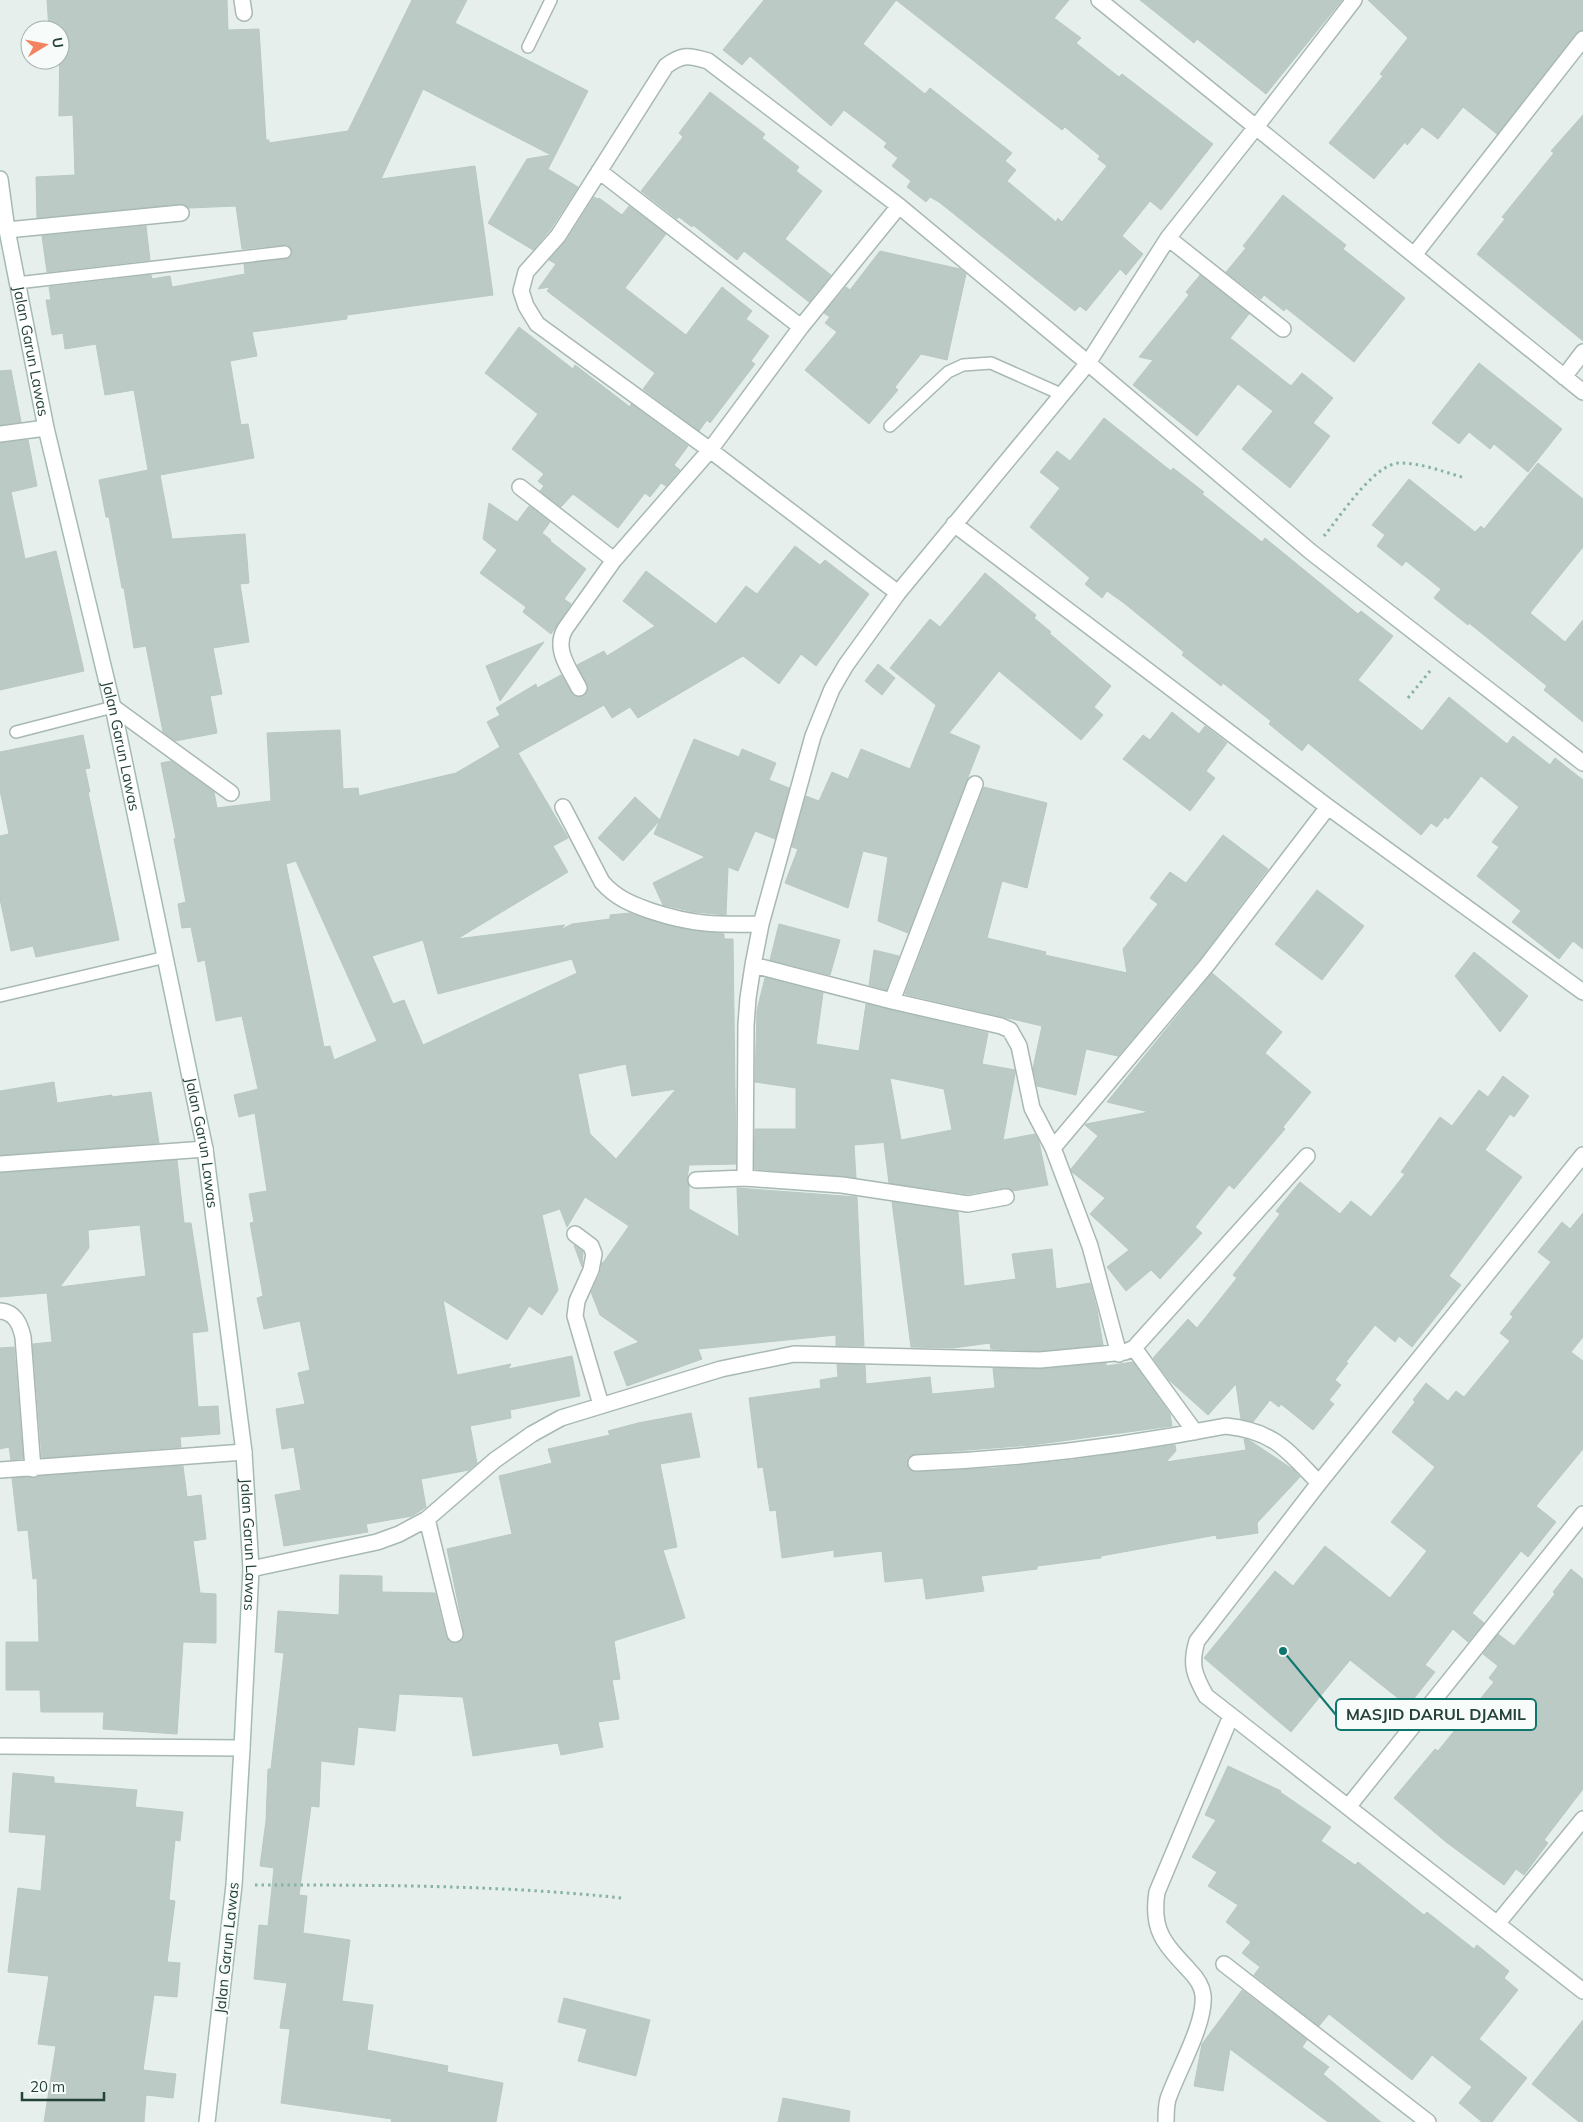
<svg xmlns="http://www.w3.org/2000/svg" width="1583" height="2122" viewBox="0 0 1583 2122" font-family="Mulish,sans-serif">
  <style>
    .building { fill: #bbcac4; stroke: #b8c9c2; fill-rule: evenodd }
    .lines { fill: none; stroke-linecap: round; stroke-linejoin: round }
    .service-casing { stroke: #a8b8b2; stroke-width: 14 }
    .minor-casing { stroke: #a8b8b2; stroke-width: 18 }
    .secondary-casing { stroke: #a4bbb3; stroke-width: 18 }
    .path { stroke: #86b3a5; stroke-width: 3; stroke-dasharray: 2.5 4; stroke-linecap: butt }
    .service { stroke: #fff; stroke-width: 11 }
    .minor { stroke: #fff; stroke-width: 15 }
    .secondary { stroke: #fff; stroke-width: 15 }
    .labels { text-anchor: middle; stroke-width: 4.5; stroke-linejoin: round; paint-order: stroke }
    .street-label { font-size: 15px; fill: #24423a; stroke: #f7fbf9 }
    .leader { fill: none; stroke: #0f766e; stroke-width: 2 }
    .callout-dot { fill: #0f766e; stroke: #f7fbf9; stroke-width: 2 }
    .callout { fill: #f7fbf9; stroke: #0f766e; stroke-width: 2 }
    .callout-label { font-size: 16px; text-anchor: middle; font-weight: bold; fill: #24423a }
  </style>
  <rect width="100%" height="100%" fill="#e6efeb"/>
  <!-- building -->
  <path class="building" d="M47,0H227L228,30L259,29L266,140H269V143L348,131L412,0H467L455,23L588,91L548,169L578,187L550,230L533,250L488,223L527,159L551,155L423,89L381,179L475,166L493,295L347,315V319L252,332L257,356L230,361L241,425L248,424L254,458L160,475L172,539L245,534L249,583L240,584L249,642L213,648L222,694L210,696L217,733L175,741L163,732L146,646L134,648L124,588H122L109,517H106L99,480L148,470L134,390L105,395L96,344L65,349L63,333L52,335L46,300H51L49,287L151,275L152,279L170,276L172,287L245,274L244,264L286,259L292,255V251L288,245H284L242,249L236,206L189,208L180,204L37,218L36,177L75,175L73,115L59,116L60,30H49Z
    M764,0H896L863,44L925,94L930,88L1012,153L1005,161L1016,170L1007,181L1056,222L1058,218L1062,222L1107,166L1098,159L1100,156L1065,127L1062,130L896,0H1069L1054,18L1081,38L1076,43L1119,77L1122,74L1213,144L1161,210L1150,201L1122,236L1143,254L1126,275L1120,269L1086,311L1080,306L1075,311L939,202L930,197L926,202L907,187L911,181L892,166L898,158L884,147L887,143L844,110L831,126L750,56L742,65L723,50Z
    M1140,0H1342L1266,94L1197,39L1194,43Z
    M1368,0H1583V30L1576,33L1497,134L1463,107L1438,139L1422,127L1407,145L1405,142L1374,179L1329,143L1383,76L1380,74L1408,38Z
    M710,92L765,134L762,138L799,167L796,171L822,191L785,239L831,275L809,302L744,251L737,260L693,225L692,227L679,217L677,219L641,191L683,137L679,133Z
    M1583,115V341L1477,254L1505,219L1502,217L1554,153L1551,151Z
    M1283,195L1346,245L1343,249L1405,298L1354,362L1286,308L1284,311L1264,295L1261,299L1226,272L1246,248L1243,246Z
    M594,197L598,199L599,198L622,215L629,206L666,234L625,288L686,335L722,287L752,311L746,319L769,336L751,361L755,364L710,423L707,420L699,431L643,389L655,373L547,291L550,287L538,289L556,264L549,260L566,241Z
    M146,226L150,260L47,272L42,236Z
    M880,251L960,269L966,274L947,360L921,354L895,387L898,390L869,424L805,370L837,332L825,323L830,317L824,313L846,287L850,290Z
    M1200,275L1249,314L1230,338L1291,386L1302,373L1333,398L1313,423L1330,436L1290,488L1242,449L1273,411L1238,384L1197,436L1133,385L1153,360L1139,357L1189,295L1186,292Z
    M519,327L573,369L575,365L630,407L631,404L688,446L674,465L680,470L678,472L666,486L661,483L650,497L645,493L618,528L573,494L561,507L540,491L544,486L538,481L544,474L512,449L538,414L485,373Z
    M1479,363L1562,429L1528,472L1494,444L1490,449L1469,432L1459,444L1432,423Z
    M11,370L21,422L0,425V371Z
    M1104,418L1171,471L1173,468L1204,492L1202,494L1262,542L1265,538L1358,614L1361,611L1393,636L1358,680L1422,731L1449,697L1507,744L1513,736L1550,765L1555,758L1583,780V949L1573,941L1559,959L1512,922L1521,911L1477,876L1499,847L1492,842L1519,807L1481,776L1448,819L1445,817L1437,827L1431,823L1421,835L1308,743L1302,751L1269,724L1271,721L1223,683L1221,686L1182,655L1184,652L1124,603L1107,591L1102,598L1085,584L1090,578L1030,527L1060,488L1040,472L1057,451L1070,461Z
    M28,440L37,486L11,492L25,559L56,551L84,671L0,690V443Z
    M1538,463L1583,499V547L1530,613L1565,642L1583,620V722L1544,690L1547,686L1469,623L1468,625L1434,598L1441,589L1406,561L1402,566L1377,546L1385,535L1372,525L1409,479L1475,532L1481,526L1484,529Z
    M489,503L517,522L529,506L550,522L542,533L551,540L550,541L586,569L564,599L571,604L551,634L523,612L526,607L480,573L497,550L483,539Z
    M795,546L820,565L825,560L869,594L816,666L801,654L779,684L743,656L638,718L630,707L612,718L604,705L518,753L568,838L553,846L568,872L457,939L565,925L560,930L572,924L610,919V915L630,913L677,928L724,934V939H733L736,1164L689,1165L687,1180L689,1186V1209L739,1237L737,1188L857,1197L864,1346H836V1335L698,1349L702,1359L627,1386L614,1352L639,1342L600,1315L591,1292L600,1274L602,1262L603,1263L629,1226L585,1197L567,1227L560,1209L542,1215L558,1290L542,1315L529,1306L507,1340L443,1300L457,1375L511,1364L508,1369L572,1356L580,1396L510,1410L511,1418L470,1426L477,1463L469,1470L421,1479L426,1507L412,1516L366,1524L368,1532L284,1546L275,1495L301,1490L294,1447L282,1449L276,1409L305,1404L298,1373L310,1370L300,1321L264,1329L257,1298L263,1296L250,1223L254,1222L249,1194L267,1191L255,1113L239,1117L234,1095L258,1089L242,1016L216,1021L205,960L198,962L191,927L182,928L178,904L186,902L174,839L176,838L161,763L171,761L214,792L217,808L271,801L267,733L340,730L343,789L358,788L359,796L456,773L500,747L487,722L500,715L496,708L536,684L537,688L561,675L574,696H583L588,688L577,665L604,651L607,656L655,626L623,601L646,571L716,624L746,586L757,594ZM296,861L377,1041L334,1060L330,1046L324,1047L286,864ZM423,940L438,994L572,959L577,973L423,1045L404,1000L393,1004L372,956ZM626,1064L632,1096L676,1089L616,1159L590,1134L578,1074Z
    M985,573L1036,615L1034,618L1051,632L1049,633L1111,686L1094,707L1103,715L1081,740L999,671L949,733L980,746L908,933L878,921L888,857L863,851L848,908L785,883L798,849L792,847L806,796L819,801L832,772L848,779L861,749L910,769L936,705L890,668L930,619L940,627Z
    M544,642L500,701L486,666Z
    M878,664L895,678L882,695L865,681Z
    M1172,712L1199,734L1205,726L1227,743L1206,771L1215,778L1190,811L1123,759L1143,735L1150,740Z
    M83,735L90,768L85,769L90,792H88L119,940L36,957L33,946L11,951L0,899V836L9,834L0,790V752Z
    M694,739L739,757L742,749L776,763L769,780L789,788L775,839L755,831L738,871L728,867L726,915L694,912L663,905L653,883L705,857L654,834Z
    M984,787L1047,803L1027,888L1002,881L987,938L1046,952L1045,955L1127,973L1123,949L1158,904L1150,898L1170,872L1186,883L1223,835L1268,869L1200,959L1118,1056L1086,1049L1076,1095L1037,1086L1033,1068L1042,1026L905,994Z
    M635,797L660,820L623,861L598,838Z
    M1317,890L1364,926L1322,980L1275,944Z
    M779,924L840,940L830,975L770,960Z
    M874,950L899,956L886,990L869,985Z
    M1474,952L1528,996L1500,1032L1455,976Z
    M1212,973L1282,1032L1265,1053L1311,1092L1283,1127L1285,1129L1234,1189L1229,1185L1195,1227L1202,1233L1160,1279L1151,1270L1126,1291L1107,1267L1129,1250L1090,1214L1105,1198L1072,1172L1071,1169L1098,1136L1085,1125L1086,1124L1149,1112L1107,1102Z
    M765,978L823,993L816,1044L859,1051L866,1004L988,1033L982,1064L1015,1070V1074L1003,1140L1035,1134L1039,1142L1048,1185L1013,1191L1004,1188L968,1194L889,1183L884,1143L889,1142L854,1145L856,1178L754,1169L755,1129H796V1088L755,1082L757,1010ZM890,1078L944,1089L952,1130L901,1140Z
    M1503,1076L1529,1096L1514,1117L1510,1114L1485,1150L1522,1177L1449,1276L1461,1285L1412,1347L1399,1336L1395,1342L1375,1325L1346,1362L1348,1363L1335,1380L1341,1385L1329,1400L1334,1404L1313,1430L1281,1404L1279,1407L1270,1400L1253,1422L1241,1419L1236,1384L1208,1415L1169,1380L1153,1358L1188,1319L1197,1328L1237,1278L1233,1275L1280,1214L1276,1211L1300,1182L1340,1214L1351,1201L1371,1217L1405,1174L1401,1172L1440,1117L1452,1126L1479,1090L1488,1097Z
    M54,1082L57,1103L112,1095V1097L151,1092L159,1143L0,1155V1091Z
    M177,1160L184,1223H191L208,1331L192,1333L198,1407L218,1406L220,1434L180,1437L181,1447L42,1458L33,1344L52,1342L47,1293L0,1297V1173ZM140,1225L146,1276L60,1287L89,1248L88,1230Z
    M892,1202L958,1212L964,1286L1016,1279L1012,1254L1052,1249L1056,1289L1090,1283L1097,1310L1103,1345L1040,1351L991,1349L990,1343L953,1348L911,1347Z
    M1583,1213V1337L1571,1352L1583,1361V1449L1536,1506L1556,1522L1528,1557L1521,1551L1472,1613L1484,1623L1468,1642L1453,1629L1425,1665L1435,1672L1408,1706L1350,1660L1291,1732L1204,1658L1275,1571L1293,1586L1325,1546L1390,1598L1427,1551L1391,1522L1435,1467L1392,1432L1415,1402L1413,1400L1426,1383L1448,1401L1456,1391L1464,1397L1510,1341L1500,1333L1513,1317L1510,1314L1551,1262L1538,1252L1562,1222L1570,1229Z
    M574,1245L583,1252L582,1267Z
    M14,1347L23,1459L11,1460L9,1447L0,1449V1348Z
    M1133,1362L1170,1414L1172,1426L1032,1445L916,1454L908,1458V1468L916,1472L995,1468L1073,1460L1175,1445L1176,1451L1166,1462L1246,1450L1244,1439L1249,1440L1294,1470L1300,1477L1257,1523L1258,1533L1217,1539L1216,1535L1101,1556V1558L1037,1566V1569L981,1576L984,1591L926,1599L923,1578L885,1582L882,1551L834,1557V1550L782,1558L776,1510L770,1511L763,1467L758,1468L749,1398L821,1388L820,1380L838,1377L837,1364L865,1365L866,1384L930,1377L932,1394L995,1388L993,1368L1041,1369L1106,1363V1366Z
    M691,1413L700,1457L660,1464L677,1547L663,1550L685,1618L614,1641L620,1679L612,1680L619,1719L598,1722L603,1747L561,1755L558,1743L473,1756L463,1697L399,1694L395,1731L358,1727L354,1765L321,1761L319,1807L311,1806L299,1895L307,1896L303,1933L350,1940L342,2001L373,2005L367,2050L448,2066L447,2072L503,2083L496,2122H391L392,2119L281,2103L290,2029L280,2028L287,1983L254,1979L259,1925L268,1926L274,1868L260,1866L266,1821L268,1769H271L284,1653L275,1652L278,1611L339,1615L340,1575L382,1576V1592L435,1593L446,1637L452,1643H458L464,1637V1632L447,1549L512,1534L499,1476L552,1463L548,1449L610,1435L608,1431L638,1423Z
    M183,1466L187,1497L201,1495L206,1539L193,1541L200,1593L216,1594V1643L183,1642L177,1734L103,1729L104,1712H41L40,1690H6V1642H39L37,1578L33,1579L28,1530L18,1531L12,1478Z
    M1571,1569L1583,1579V1789L1544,1840L1548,1843L1524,1875L1516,1869L1504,1885L1446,1842L1394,1798L1435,1749L1438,1751L1494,1682L1489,1678L1498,1666L1483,1654L1498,1634L1514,1646L1555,1594L1553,1592Z
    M1228,1766L1281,1791L1280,1792L1331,1827L1321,1841L1355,1865L1358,1862L1424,1915L1427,1912L1474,1949L1477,1945L1509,1971L1504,1978L1518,1990L1479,2039L1527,2078L1492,2122H1482L1459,2103L1472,2087L1432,2055L1412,2080L1329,2014L1319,2026L1254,1975L1260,1967L1242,1953L1251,1942L1226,1922L1238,1905L1208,1886L1217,1872L1192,1857L1216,1820L1205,1815Z
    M13,1773L54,1777V1783L137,1790L135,1807L183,1812L180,1841L175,1840L169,1900L175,1901L167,1962L180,1963L177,1997L154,1995L143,2070L176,2074L173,2098L146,2095L144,2122H44L56,2046L38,2044L49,1976L8,1972L18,1888L41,1891L46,1835L9,1832Z
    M1242,1990L1307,2040L1302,2047L1329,2067L1323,2074L1381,2122H1328L1230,2049L1223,2091L1194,2086L1202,2044Z
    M564,1998L650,2020L636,2076L578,2061L587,2029L558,2022Z
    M1583,2020V2122H1579L1532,2084Z
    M783,2098L850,2111L849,2122H778Z"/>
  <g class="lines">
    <!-- service casing -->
    <g class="service-casing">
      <path id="service" d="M528,47L551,0
        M17,283L285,252
        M890,426L948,372L963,365L991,363L1063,395
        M16,732L113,707
        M0,996L166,957"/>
    </g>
    <!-- minor casing -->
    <g class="minor-casing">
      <path id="minor" d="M242,0L244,13
        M1099,0L1583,392
        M599,171L801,327
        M7,230L181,213
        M1168,238L1283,329
        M1414,255L1583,39
        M1564,377L1583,352
        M0,434L46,428
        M520,487L614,560
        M954,524L1328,807L1583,992
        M898,593L710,450L537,324L526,306L521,291L526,272L558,236L666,66C682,54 689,55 708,61L899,206L1088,363L1311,552L1583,763
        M579,688C570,670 553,649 565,629L614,560L710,450L801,327L899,206
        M113,707L231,793
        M563,807L602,882C616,898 631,904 651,911C693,925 717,925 761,924
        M753,965L892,1001L975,784
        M892,1001L1001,1026L1010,1030L1019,1046L1032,1108L1053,1148L1090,1246L1119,1354
        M1053,1148L1207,965L1328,807
        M1583,1155L1319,1483L1197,1641C1190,1664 1194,1675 1206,1696L1583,1991
        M0,1164L205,1149
        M745,1178L842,1185L968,1204L1006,1197
        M696,1180L745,1178L746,1025L748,998L753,965L761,924L813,736L832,689L846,665L898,593L1088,363L1168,238L1256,127L1354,0
        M575,1234L591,1246L594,1254L591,1270L577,1301L575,1316L601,1405
        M0,1311C15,1312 20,1324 23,1337L33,1469
        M1134,1348L1195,1432
        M916,1463C1020,1459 1124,1446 1226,1426C1274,1431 1287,1450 1319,1483
        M0,1470L244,1452
        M427,1519L455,1634
        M251,1569L377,1542L399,1534L427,1519L495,1460L532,1434L561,1418L721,1369L794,1354L1040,1360L1125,1352L1134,1348L1307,1156
        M0,1746L242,1748
        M1348,1807L1583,1514
        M1497,1924L1583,1819
        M1224,1964L1428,2122
        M1166,2122C1166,2115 1166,2106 1168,2099C1177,2072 1206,2023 1203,1995C1202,1985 1195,1976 1188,1969C1164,1943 1151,1930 1157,1892L1231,1716"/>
    </g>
    <!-- secondary casing -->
    <g class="secondary-casing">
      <g id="secondary">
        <path id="s1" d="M0,179L7,230L46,428L113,707L205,1149L244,1452L251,1569L242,1748L234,1885L207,2122"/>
      </g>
    </g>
    <!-- path -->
    <path class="path" d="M1324,536C1340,517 1374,463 1400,463C1422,463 1444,472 1465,478
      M1408,698L1430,671
      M255,1885C378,1885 500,1885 622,1898"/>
    <!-- service -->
    <use href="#service" class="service"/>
    <!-- minor -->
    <use href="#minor" class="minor"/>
    <!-- secondary -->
    <use href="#secondary" class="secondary"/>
  </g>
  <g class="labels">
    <!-- street labels -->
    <g class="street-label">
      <text dy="5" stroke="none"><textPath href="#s1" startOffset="175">Jalan Garun Lawas</textPath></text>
      <text dy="5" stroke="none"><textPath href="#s1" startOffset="580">Jalan Garun Lawas</textPath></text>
      <text dy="5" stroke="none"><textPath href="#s1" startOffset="985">Jalan Garun Lawas</textPath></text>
      <text dy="5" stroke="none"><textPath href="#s1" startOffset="1390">Jalan Garun Lawas</textPath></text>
      <text transform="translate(227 1948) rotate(-84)" y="5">Jalan Garun Lawas</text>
    </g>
  </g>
  <!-- callouts -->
  <path class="leader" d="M1283 1651L1336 1715"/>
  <circle class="callout-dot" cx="1283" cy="1651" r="5"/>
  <rect class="callout" x="1336" y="1699" width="200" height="31" rx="5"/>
  <g class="callout-label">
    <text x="1436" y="1720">MASJID DARUL DJAMIL</text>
  </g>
  <!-- north arrow -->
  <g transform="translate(45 45) rotate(80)"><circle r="24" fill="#f7fbf9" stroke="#a3b1ad"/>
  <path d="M0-4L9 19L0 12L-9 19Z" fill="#f4845f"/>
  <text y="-8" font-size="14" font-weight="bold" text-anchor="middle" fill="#24423a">U</text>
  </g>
  <!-- scale -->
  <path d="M22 2092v8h82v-8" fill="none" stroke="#24423a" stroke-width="2.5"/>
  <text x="30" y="2092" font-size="15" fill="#24423a" stroke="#f7fbf9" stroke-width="4" paint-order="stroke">20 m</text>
</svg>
